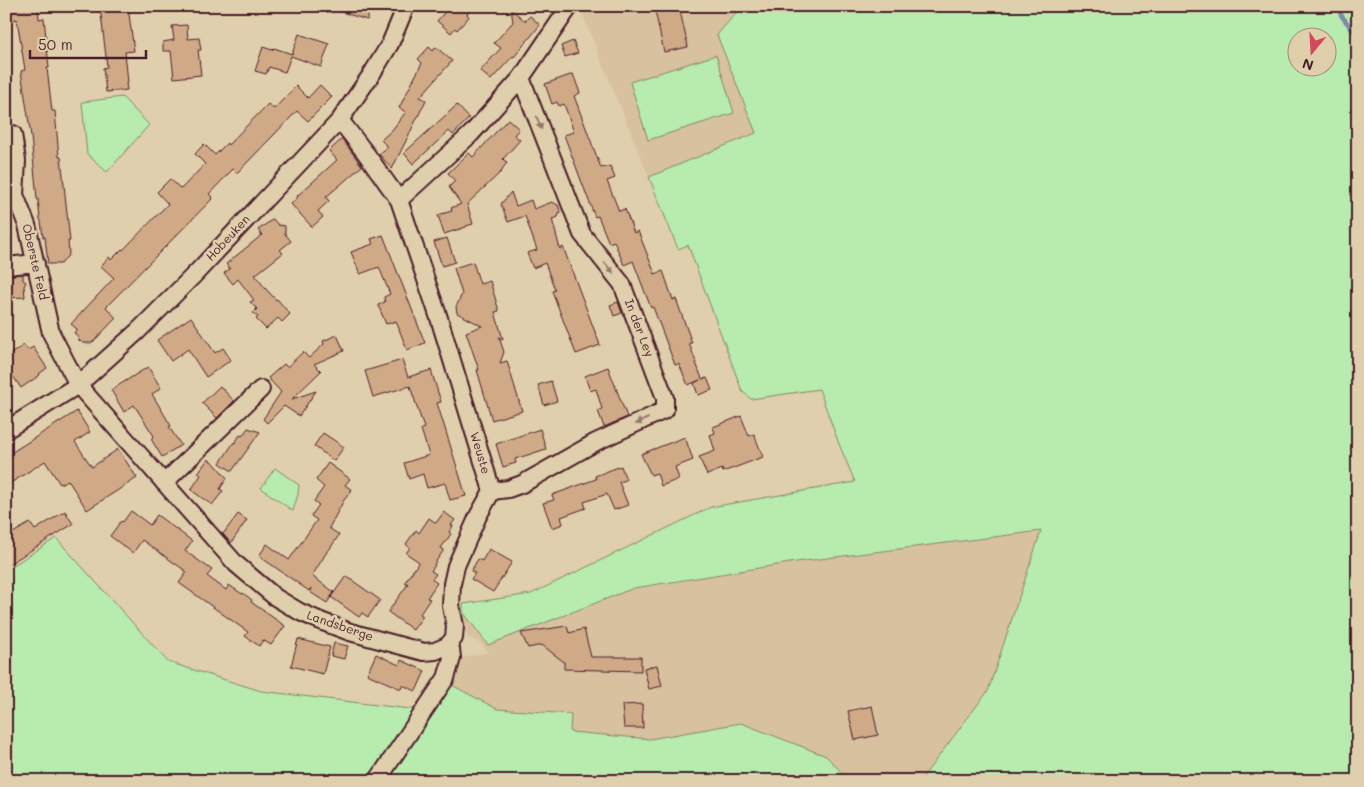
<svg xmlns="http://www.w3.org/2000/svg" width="1364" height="787" viewBox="0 0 1364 787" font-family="Mali,sans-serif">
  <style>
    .built { fill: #d8c19f }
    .green { fill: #b7ecae; stroke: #80866c; fill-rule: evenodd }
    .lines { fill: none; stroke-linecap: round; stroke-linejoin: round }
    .stream { stroke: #7b8aa7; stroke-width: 4.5 }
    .building { fill: #d0aa87; stroke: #4a1f2b }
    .minor-casing { stroke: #4a1f2b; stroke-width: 20 }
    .minor { stroke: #e0cfac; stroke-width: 16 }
    .oneway { fill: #95776c }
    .labels { text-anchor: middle; stroke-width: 5; stroke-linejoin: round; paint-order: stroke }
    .street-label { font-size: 12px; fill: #4a1f2b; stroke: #e0cfac }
  </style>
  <rect width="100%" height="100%" fill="#e0cfac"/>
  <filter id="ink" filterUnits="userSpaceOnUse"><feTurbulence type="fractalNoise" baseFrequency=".02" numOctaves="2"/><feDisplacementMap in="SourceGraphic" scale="10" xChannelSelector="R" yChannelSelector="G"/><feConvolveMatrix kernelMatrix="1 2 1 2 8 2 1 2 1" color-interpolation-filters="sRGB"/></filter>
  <g filter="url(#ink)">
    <!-- built -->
    <path class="built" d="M579,6H742L717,35L757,133L649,177Z
      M1041,531L988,691L920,781H850L826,756L741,723L650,739L570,732L571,714L497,709L448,683L455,659L489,652L480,643L468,637L460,617L463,612L489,644L633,589L797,562Z"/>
    <!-- green -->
    <path class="green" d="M742,6H1358V781H920L988,691L1041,531L796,562L634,588L488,645L463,612V604L531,594L711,507L855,482L839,444L819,389L751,399L742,391L688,245L678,249L649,177L756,133L717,35ZM1296,38H1326V68H1296Z
      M716,55L734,113L648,140L630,82Z
      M122,97L149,125L107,172L87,154L82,102Z
      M275,468L299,485L298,494L293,511L261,488Z
      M56,538L168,662L261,691L418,710L371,781H6V570Z
      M448,683L497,709L571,714L570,732L650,739L741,723L826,756L850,781H381Z"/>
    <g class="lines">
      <!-- stream -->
      <path class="stream" d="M1338,6L1341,15L1358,37
        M125,781L124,780L128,776"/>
    </g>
    <!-- building -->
    <path class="building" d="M10,6H38L39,19L44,18L49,68H47L52,111H55L59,157H61L70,241H68L69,254L61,264H48L45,237H43L41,221L40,219L38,199H37L31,136L21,71L25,70L17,19L12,20Z
      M100,6H118V8L128,7L134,51L125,52L128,83H126L127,90L106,92L103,68L107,67L106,57Z
      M333,6H371L367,20L332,9Z
      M450,6H474L467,14L469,17L457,30L455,28L451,33L437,21Z
      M654,6H679L688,47L664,52Z
      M511,9L525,21L530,16L540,25L514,57L513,56L491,80L480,71L501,48L494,43L513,22Z
      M187,25L188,39L199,38L201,50H198L201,75L174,78L171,51H163V42L174,40L172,26Z
      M299,34L329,44L321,67L291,56L285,72L269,67L266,74L255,71L263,47L272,50L274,48L292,54Z
      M573,41L578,53L565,57L561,46Z
      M429,47L433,51L436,47L452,61L420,97L426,100L392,169L379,154L388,147L381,140L392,130L406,112L399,108L422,63L418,59Z
      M573,74L580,93L574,96L601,168L610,166L615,178L607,181L619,211L625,209L634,233L638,231L655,274L663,271L673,300L676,299L692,343H689L702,379L707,378L712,390L698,395L694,383L700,380L688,385L679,364L675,365L653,307L651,308L633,261L624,265L614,241L609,243L598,216L595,217L564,135L574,132L564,104L559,106L557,102L552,104L545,84Z
      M320,85L332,97L308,121L297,111L237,173L233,169L209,194L213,198L106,307L116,318L92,343H82L78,339V336L74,333L77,329L71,324L114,278L101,266L109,257L111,260L122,249L123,250L168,204L157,192L170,179L181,189L205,164L195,154L204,144L215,155L227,143L228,145L268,104L274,109L296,86L308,98Z
      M457,105L469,118L453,135L449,131L413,164L404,153Z
      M508,119L519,129L514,135L520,140L503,159L507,163L502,169L503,170L467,204L473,224L466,226V227L444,234L438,215L452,211L451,208L461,204L449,187L455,181L448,173L469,153L473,157Z
      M342,139L362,166L326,197L329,201L318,211L323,217L312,227L291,204L298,197L297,196L337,160L329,151Z
      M511,192L516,206L531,200L534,209L552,202L558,205L560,211L558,217L552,219L560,249L563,247L600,345L576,354L552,291L555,290L545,263L533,268L527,253L537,250L525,216L508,222L501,204Z
      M273,219L278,225L285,226V234L291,241L280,250L283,253L255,275L265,288L276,300L277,299L290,314L282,322L278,318L266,329L256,319L258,317L253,313L257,309L250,302L254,300L238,279L233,284L224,273L230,269L226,264L262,235L258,230Z
      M383,235L425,343L407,350L396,321L386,324L378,305L385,302L384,297L390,294L379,267L360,274L351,252L373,244L371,239Z
      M447,238L455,262L442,266L434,242Z
      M473,262L480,284L490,281L499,311L495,312L503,339L499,337L504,352L500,363L507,361L522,411L492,420L477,370H479L466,332L482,326L457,313L456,307L462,294L454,268Z
      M23,274V280L26,282L24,286L25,297L6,298V276Z
      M618,302L622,313L614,316L610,305Z
      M191,317L215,353L223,348L231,360L206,377L188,349L171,361L157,340Z
      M337,335L344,351L314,364L321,371L292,399L316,391L299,416L284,406L267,423L263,419L281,392L268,378L284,364L287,367L303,352L309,358L324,344L323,341Z
      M24,345L28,350L33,347L47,368L39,374L40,375L21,388L6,366V357Z
      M402,360L408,377L431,370L441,402L437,403L466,496L450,500L445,483L427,488L423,474L409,479L404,463L429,455L421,429L424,428L410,386L373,397L365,371Z
      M148,367L161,388L152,394L171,426L169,427L181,445L162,457L151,439L154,436L134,405L124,412L111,390Z
      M608,367L627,417L604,427L598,411L602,409L596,389L590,391L585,376Z
      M551,381L557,401L544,405L538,385Z
      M220,386L234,401L217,418L202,403Z
      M77,411L90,432L75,442L92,467L118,449L137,478L87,510L68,480L60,484L45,461L6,486V456Z
      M741,416L749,436L754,434L763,457L723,472L722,469L707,475L699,457L715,451L710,435L715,433L713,427Z
      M248,428L260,432L232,471L220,463L234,442L235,443L240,435L242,436Z
      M540,429L546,449L515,459L516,463L503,467L496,444Z
      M323,433L344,447L334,461L314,446Z
      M685,437L693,460L675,467L679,479L661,486L657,473L651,475L641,454Z
      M208,459L215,464L227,478L220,489L223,491L212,505L191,490L201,475L198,473Z
      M328,463L350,479L345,485L352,490L344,500L329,528L339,535L329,550H328L312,576L334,592L331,597L346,576L380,600L368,617L362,613L359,617L331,597L327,603L310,592L311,588L309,591L259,556L267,544L289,560L317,520L311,516L319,505L314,501L324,487L316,480Z
      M621,466L626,480L619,482L628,505L614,510L607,494L584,502L586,508L561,517L563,524L552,528L543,503L554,500L552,495L596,479L595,476Z
      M65,511L73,524L6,566V537L30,523L35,530Z
      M131,511L150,525L157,515L192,541L185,551L212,570L207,576L226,590L229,585L242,594L243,593L252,600L251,602L285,626L271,645L263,640L259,646L245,636L248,632L179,583L187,572L142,540L133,553L110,536L121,521L123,522Z
      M444,512L455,520L451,525L453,526L449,532L451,534L441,548L444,550L434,564L435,565L431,571L436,574L432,579L437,583L427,598L430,599L420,614L423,616L413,630L388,612L408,584L405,582L419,562L406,553L410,548L406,544L416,530L419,533L429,518L436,523Z
      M238,514L247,520L231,543L223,534Z
      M489,549L512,562L493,592L471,579L475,573L471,571L478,559L482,561Z
      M567,626L569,633L584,629L591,657H641V671L564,669V662L542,645L528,648L521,633Z
      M298,639L330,647L323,674L291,666Z
      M334,643L348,646L344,659L331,656Z
      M376,654L399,665L401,660L425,671L416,691L402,685L401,689L367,674Z
      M657,665L662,686L649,689L644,668Z
      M642,704L643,728H624L622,705Z
      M872,706L878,735L855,740L848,711Z"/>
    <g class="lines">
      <!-- minor casing -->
      <g class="minor-casing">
        <path id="minor" d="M340,120L367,155L399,200L439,318L492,491L478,516L456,566L452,584L451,606L455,626L454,638L447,646
          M6,135L13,134L17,161L15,195L27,225L51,333L78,385L236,564L275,597L300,612L323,622L350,632L424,652L435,651L447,646
          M399,200L471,134L521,78L570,6
          M6,266L36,263
          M6,430L78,385L138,331L196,273L340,120L373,72L390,44L406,6
          M164,483L261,389
          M492,491L508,489L522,484L596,442L665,410V398L622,284L582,234L521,78
          M377,781L446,678L452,658L451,649L447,646"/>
      </g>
      <!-- minor -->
      <use href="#minor" class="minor"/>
    </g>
    <!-- one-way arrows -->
    <defs><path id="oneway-solid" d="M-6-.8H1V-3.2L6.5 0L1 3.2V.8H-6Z" transform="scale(1.25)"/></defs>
    <g class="oneway">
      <use href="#oneway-solid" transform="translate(539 123) rotate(69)"/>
      <use href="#oneway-solid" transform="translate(609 268) rotate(51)"/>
      <use href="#oneway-solid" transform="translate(642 421) rotate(155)"/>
    </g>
  </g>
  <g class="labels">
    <!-- street labels -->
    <g class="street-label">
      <text transform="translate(228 238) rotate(-47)" y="4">Hobeuken</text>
      <text transform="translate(35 262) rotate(77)" y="4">Oberste Feld</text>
      <text transform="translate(639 328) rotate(69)" y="4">In der Ley</text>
      <text transform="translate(480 453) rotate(73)" y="4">Weuste</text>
      <text transform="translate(340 626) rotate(19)" y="4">Landsberge</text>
    </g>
  </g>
  <!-- margin -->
  <rect width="1364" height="787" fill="none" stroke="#e0cfac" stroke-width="25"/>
  <rect x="12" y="12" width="1339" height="762" fill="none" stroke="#4a1f2b" stroke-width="2" filter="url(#ink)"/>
  <!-- north arrow -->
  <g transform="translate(1312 52) rotate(198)"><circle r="24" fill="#e0cfac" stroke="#a48978"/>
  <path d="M0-4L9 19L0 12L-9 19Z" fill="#d1495b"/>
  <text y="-8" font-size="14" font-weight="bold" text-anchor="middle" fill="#4a1f2b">N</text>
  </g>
  <!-- scale -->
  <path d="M30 50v8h116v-8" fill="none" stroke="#4a1f2b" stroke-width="2.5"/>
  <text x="38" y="50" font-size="15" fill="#4a1f2b" stroke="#e0cfac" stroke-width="4" paint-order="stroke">50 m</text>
</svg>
